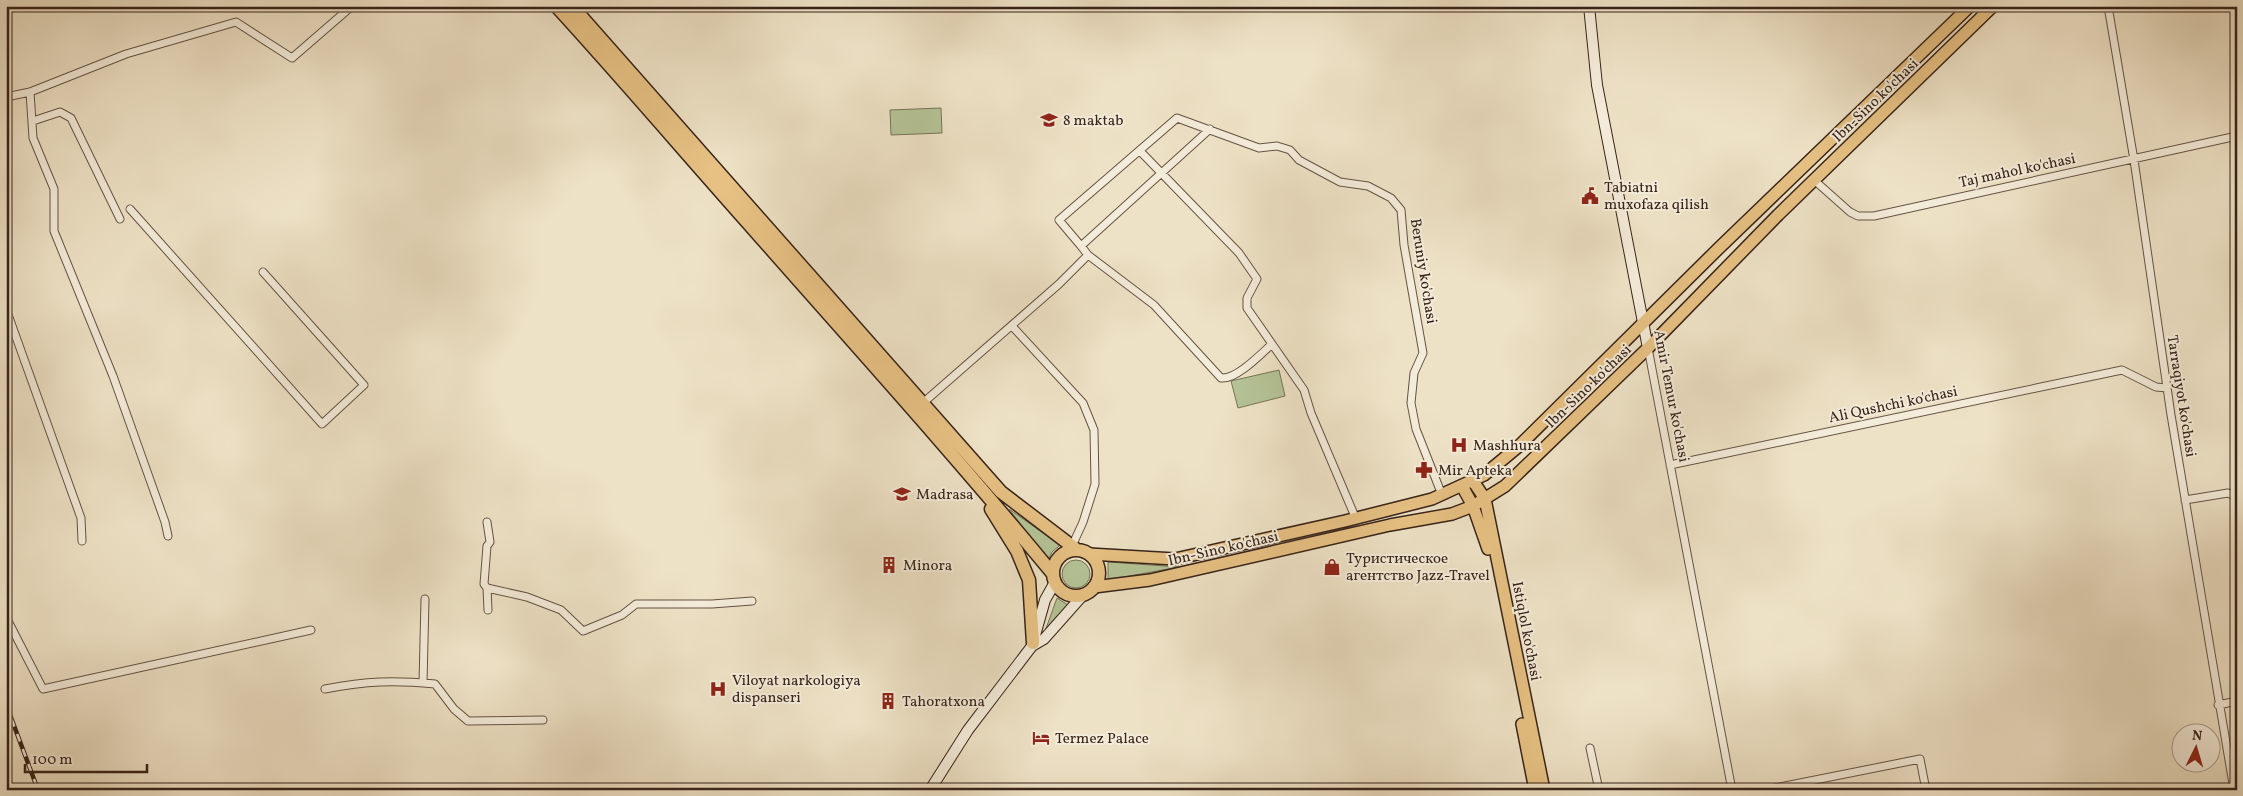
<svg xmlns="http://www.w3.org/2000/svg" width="2243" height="796" viewBox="0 0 2243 796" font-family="Vollkorn,serif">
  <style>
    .green { fill: #b5c497; stroke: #767458 }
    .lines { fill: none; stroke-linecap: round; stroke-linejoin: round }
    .street-casing { stroke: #655344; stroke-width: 9 }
    .secondary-casing { stroke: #372319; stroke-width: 12 }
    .primary-casing { stroke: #372319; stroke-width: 14 }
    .highway-casing { stroke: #372319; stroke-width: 15 }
    .street { stroke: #f4ecda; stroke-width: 7 }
    .secondary { stroke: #f4ecda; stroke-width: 10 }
    .primary { stroke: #e7c183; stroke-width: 11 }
    .highway { stroke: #e7c183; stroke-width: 12 }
    .rail-casing { stroke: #372319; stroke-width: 4.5 }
    .rail { stroke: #f4ecda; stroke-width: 2.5; stroke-dasharray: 8; stroke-linecap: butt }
    .labels { text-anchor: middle; stroke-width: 4; stroke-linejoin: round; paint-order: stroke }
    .street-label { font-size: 15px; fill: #372319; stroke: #f4ecda }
    .poi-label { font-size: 15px; fill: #372319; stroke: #f4ecda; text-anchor: start }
  </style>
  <rect width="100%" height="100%" fill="#eee2c6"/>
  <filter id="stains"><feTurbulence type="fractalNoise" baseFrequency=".004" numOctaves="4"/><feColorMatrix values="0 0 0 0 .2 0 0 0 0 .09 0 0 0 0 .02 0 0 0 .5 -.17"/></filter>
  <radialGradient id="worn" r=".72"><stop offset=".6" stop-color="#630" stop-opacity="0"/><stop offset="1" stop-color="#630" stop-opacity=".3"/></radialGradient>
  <!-- green -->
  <path class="green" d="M941,108L942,133L891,135L890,110Z
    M1279,370L1285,396L1238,408L1231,381Z
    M1009,509L1060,545L1052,552L1048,560Z
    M1062 574a14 14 0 1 1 28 0a14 14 0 1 1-28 0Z
    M1108,562L1179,567L1108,580Z
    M1057,598L1068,605L1044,634Z"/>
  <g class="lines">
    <!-- street casing -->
    <g class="street-casing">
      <path id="street" d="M2108,6L2134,160L2171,415L2234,790
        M30,92L33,138L54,189V231L113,376L165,522L168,536
        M6,97L30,92L126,54L236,22L292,58L352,6
        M33,121L60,112L71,118L120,219
        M1140,151L1239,253L1257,279L1247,298V308L1304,390L1311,413L1356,519
        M1814,180L1850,212L1858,216H1874L2237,136
        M130,209L322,424L364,385L263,272
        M1081,246L1059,220L1177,118L1259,148L1277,146L1290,150L1299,160L1340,182L1368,186L1391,198L1401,210L1404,245L1423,353L1414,373L1411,403L1416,429L1442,495
        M1088,255L1154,305L1221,378C1236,380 1261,354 1272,344
        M6,309L81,518L82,541
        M1012,326L1083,403L1094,430L1095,484L1083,522L1072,546
        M1648,348L1732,790
        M924,402L1059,284L1088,255L1081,246L1210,129
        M1670,465L2122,370L2156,387L2167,388
        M2237,489L2235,496L2237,507
        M2185,500L2228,493L2235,496
        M487,522L490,542L487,546L484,584L487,588L527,597L561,610L583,631L622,615L636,604H712L752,601
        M487,588L488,610
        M6,617L43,689L311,630
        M423,683L425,599
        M325,689C367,681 393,680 435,684L454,709L468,721L543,720
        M2218,705L2237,701
        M1590,748L1599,790
        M1765,790L1920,759L1926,790"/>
    </g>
    <!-- secondary casing -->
    <g class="secondary-casing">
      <path id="secondary" d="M1589,6L1597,85L1648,348
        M1032,646L1044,639L1084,594
        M930,790L968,730L1032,646L1045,600L1055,582"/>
    </g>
    <!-- primary casing -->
    <g class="primary-casing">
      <path id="primary" d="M1473,481L1485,499L1544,790
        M1462,486L1473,506L1488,549
        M1089,554L1175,559L1345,521L1432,499L1484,475L1519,446L1719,248L1970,6
        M1094,587L1150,580L1390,525L1452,514L1473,506L1505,486L1648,348L1778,215L1993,6
        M1522,724L1535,790"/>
    </g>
    <!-- highway casing -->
    <g class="highway-casing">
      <path id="highway" d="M556,6C621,77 683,150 747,222C850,339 954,454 1053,574
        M572,6L1001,492L1077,550
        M991,509L1017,551L1029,580L1033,643
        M1053 573a23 23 0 1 1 46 0a23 23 0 1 1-46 0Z"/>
    </g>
    <!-- street -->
    <use href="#street" class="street"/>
    <!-- secondary -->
    <use href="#secondary" class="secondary"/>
    <!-- primary -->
    <use href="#primary" class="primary"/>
    <!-- highway -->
    <use href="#highway" class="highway"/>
    <!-- rail casing -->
    <g class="rail-casing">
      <path id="rail" d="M6,704L38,790"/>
    </g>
    <!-- rail -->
    <use href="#rail" class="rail"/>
  </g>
  <!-- icons -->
  <defs>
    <g id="school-bare" transform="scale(1.35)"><path d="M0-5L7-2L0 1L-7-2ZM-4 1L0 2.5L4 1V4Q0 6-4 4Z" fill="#8f2418" stroke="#f4ecda" stroke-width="2.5" paint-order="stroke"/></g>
    <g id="civic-bare" transform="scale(1.35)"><path d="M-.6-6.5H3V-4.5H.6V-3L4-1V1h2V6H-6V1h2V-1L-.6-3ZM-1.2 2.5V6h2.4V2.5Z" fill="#8f2418" stroke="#f4ecda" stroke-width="2.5" paint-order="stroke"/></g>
    <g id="hospital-bare" transform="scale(1.35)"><path d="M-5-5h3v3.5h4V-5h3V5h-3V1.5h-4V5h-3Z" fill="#8f2418" stroke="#f4ecda" stroke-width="2.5" paint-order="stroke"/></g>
    <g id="pharmacy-bare" transform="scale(1.35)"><path d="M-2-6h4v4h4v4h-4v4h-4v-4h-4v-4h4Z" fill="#8f2418" stroke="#f4ecda" stroke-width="2.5" paint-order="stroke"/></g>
    <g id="university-bare" transform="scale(1.35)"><path d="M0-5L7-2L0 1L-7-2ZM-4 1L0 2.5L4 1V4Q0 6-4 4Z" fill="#8f2418" stroke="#f4ecda" stroke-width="2.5" paint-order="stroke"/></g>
    <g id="building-bare" transform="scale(1.35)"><path d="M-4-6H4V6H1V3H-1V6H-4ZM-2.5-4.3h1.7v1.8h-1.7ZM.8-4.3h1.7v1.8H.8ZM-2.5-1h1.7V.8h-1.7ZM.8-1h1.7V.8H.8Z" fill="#8f2418" stroke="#f4ecda" stroke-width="2.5" paint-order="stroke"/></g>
    <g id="shop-bare" transform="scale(1.35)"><path d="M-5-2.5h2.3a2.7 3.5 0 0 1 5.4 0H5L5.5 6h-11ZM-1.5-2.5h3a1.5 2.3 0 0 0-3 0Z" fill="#8f2418" stroke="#f4ecda" stroke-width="2.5" paint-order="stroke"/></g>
    <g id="hotel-bare" transform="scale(1.35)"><path d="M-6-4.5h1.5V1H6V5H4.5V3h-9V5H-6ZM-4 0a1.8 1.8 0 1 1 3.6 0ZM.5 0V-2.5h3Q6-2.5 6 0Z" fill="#8f2418" stroke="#f4ecda" stroke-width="2.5" paint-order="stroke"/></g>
  </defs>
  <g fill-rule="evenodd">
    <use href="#school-bare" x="1049" y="120"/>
    <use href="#civic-bare" x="1590" y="196"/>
    <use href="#hospital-bare" x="1459" y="445"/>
    <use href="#pharmacy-bare" x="1424" y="470"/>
    <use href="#university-bare" x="902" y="494"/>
    <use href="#building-bare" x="889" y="565"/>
    <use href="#shop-bare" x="1332" y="567"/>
    <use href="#hospital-bare" x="718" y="689"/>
    <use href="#building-bare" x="888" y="701"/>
    <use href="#hotel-bare" x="1041" y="738"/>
  </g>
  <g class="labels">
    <!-- street labels -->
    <g class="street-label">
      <text transform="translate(1875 100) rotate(-44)" y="5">Ibn-Sino ko'chasi</text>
      <text transform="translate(2017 170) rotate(-12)" y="5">Taj mahol ko'chasi</text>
      <text transform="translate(1424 271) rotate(81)" y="5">Beruniy ko'chasi</text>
      <text transform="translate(1588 386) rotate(-44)" y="5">Ibn-Sino ko'chasi</text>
      <text transform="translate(1672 396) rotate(79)" y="5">Amir Temur ko'chasi</text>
      <text transform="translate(2182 396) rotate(81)" y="5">Tarraqiyot ko'chasi</text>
      <text transform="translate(1893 404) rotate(-12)" y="5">Ali Qushchi ko'chasi</text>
      <text transform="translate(1223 548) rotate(-13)" y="5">Ibn-Sino ko'chasi</text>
      <text transform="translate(1527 631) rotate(79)" y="5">Istiqlol ko'chasi</text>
    </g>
    <!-- poi labels -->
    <g class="poi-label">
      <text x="1063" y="125">8 maktab</text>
      <text x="1604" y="192">Tabiatni<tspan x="1604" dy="17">muxofaza qilish</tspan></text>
      <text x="1473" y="450">Mashhura</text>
      <text x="1438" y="475">Mir Apteka</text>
      <text x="916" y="499">Madrasa</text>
      <text x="1346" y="563">Туристическое<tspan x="1346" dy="17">агентство Jazz-Travel</tspan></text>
      <text x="903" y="570">Minora</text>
      <text x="732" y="685">Viloyat narkologiya<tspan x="732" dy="17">dispanseri</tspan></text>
      <text x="902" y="706">Tahoratxona</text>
      <text x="1055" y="743">Termez Palace</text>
    </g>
  </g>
  <!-- margin -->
  <rect width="2243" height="796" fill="none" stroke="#eee2c6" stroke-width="25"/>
  <rect x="8" y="8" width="2228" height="781" fill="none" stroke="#372319" stroke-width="2.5"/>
  <rect x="12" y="12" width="2218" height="771" fill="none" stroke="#372319"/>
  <!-- north arrow -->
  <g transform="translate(2196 748) rotate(5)"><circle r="24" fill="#f4ecda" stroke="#a89c8d"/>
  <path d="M0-4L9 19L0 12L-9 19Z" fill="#8f2418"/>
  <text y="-8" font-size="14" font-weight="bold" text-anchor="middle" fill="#372319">N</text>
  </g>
  <!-- scale -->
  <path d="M25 764v8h122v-8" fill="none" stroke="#372319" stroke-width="2.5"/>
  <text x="32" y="764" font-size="15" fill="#372319" stroke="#f4ecda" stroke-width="4" paint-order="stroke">100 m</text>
  <rect width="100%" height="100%" filter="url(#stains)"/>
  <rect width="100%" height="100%" fill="url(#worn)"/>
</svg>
